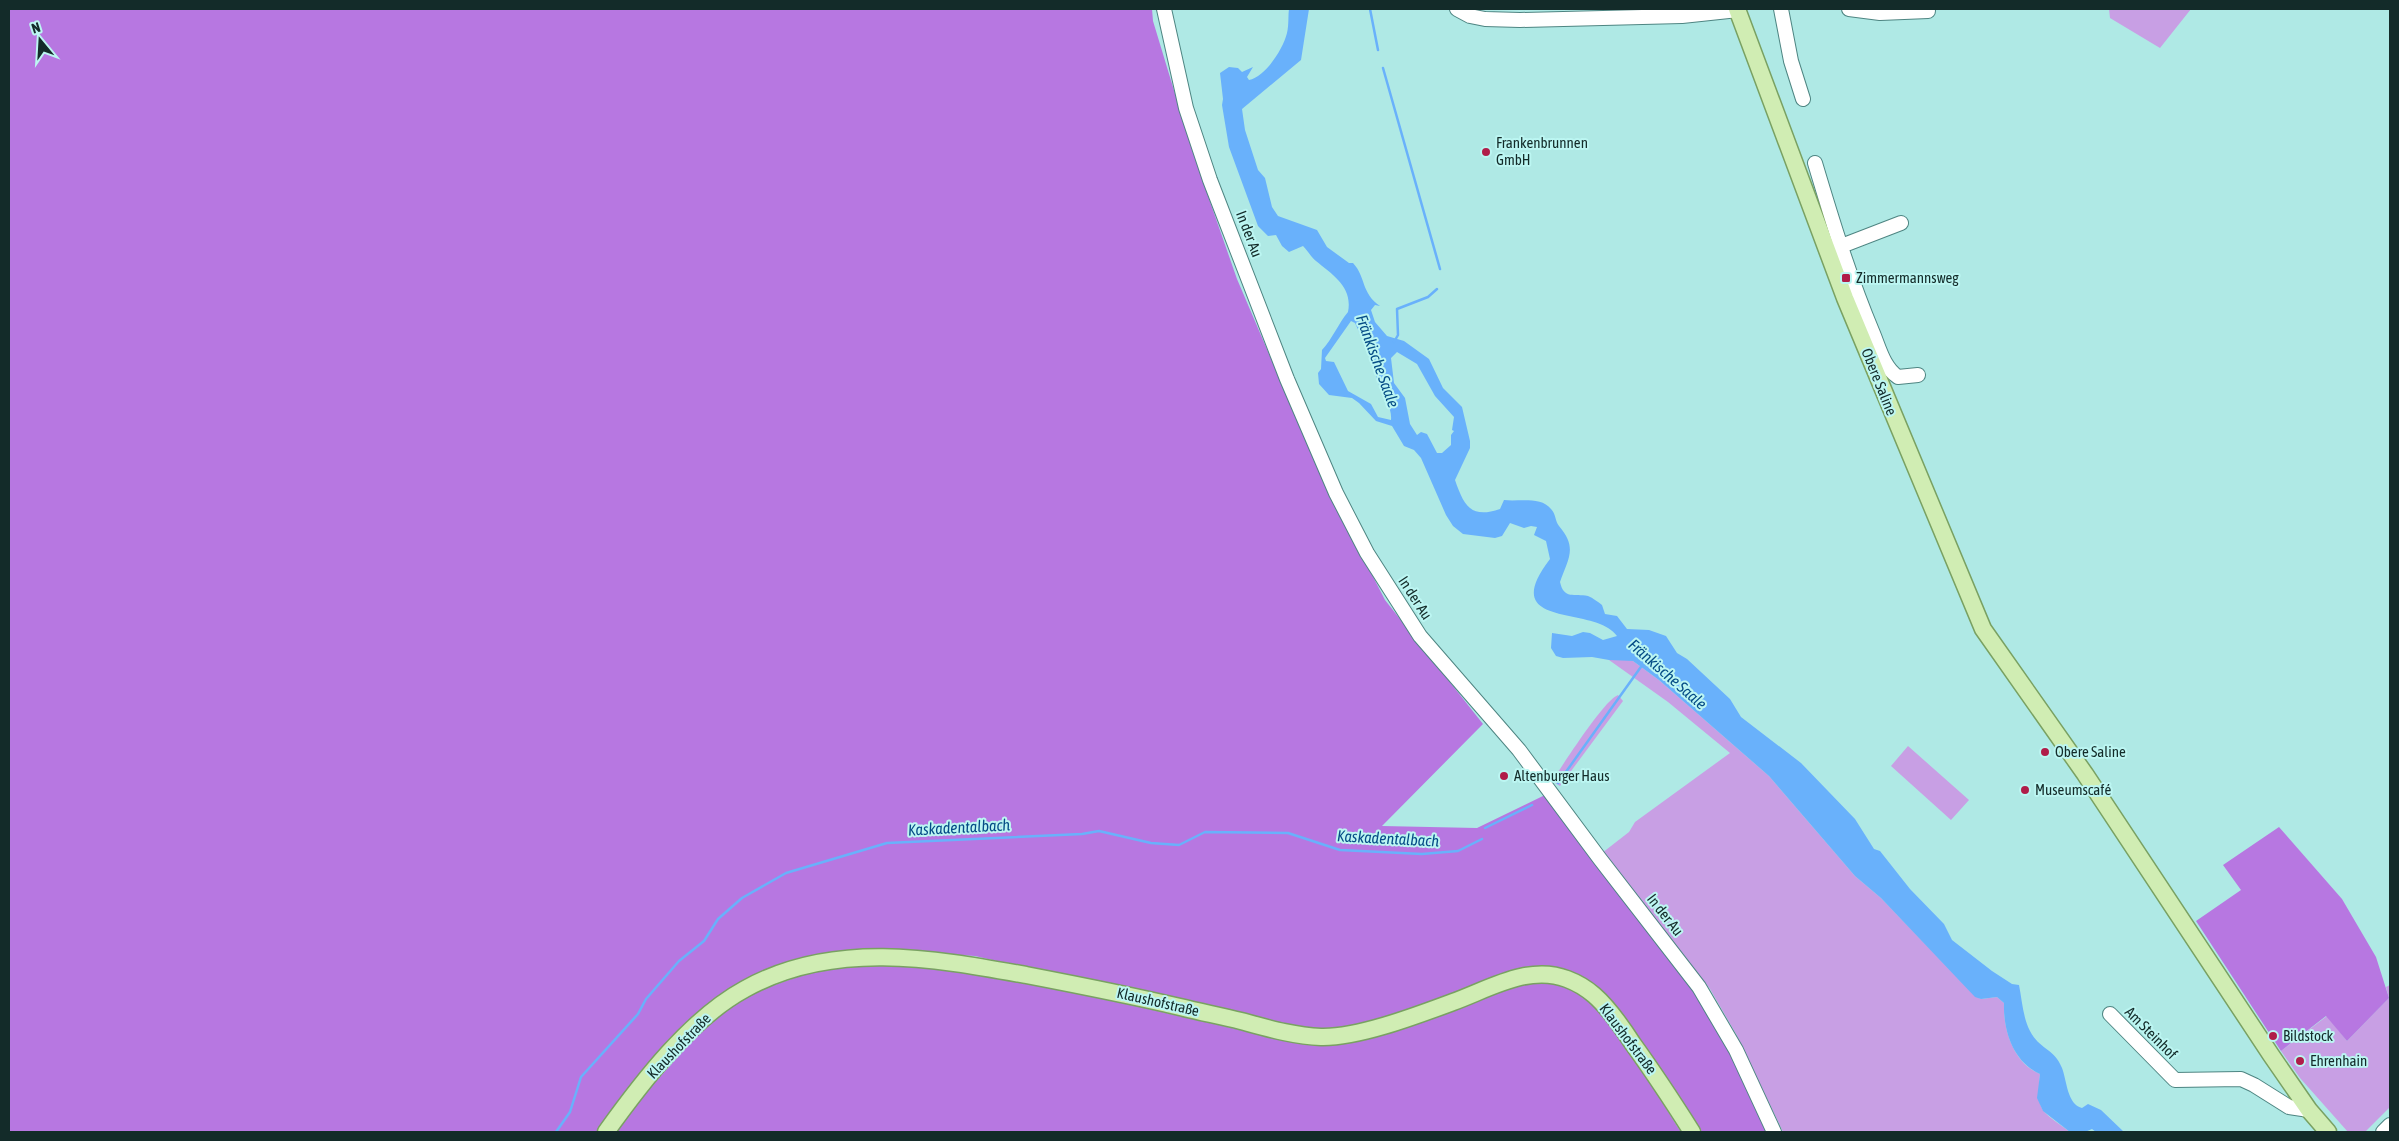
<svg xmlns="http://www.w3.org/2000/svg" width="2399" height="1141" viewBox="0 0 2399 1141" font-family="'Asap Condensed',sans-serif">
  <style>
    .green { fill: #c89fe4 }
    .forest { fill: #b777e1 }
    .water { fill: #69b1fb; fill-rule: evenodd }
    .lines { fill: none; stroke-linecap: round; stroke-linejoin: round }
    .stream { stroke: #69b1fb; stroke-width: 2.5 }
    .minor-casing { stroke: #4e8582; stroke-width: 16 }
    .major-casing { stroke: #79a162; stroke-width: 19 }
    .minor { stroke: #fff; stroke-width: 14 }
    .major { stroke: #d0edb3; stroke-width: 16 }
    .poi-dot { fill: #b01d49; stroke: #bcf6f2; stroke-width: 2 }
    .labels { text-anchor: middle; stroke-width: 4; stroke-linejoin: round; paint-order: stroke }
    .poi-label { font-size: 15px; fill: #132b29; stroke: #bcf6f2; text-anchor: start }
    .street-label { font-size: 15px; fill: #132b29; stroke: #bcf6f2 }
    .water-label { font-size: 16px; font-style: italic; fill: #054c86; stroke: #bcf6f2 }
  </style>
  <rect width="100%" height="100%" fill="#afe9e5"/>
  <!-- green -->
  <path class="green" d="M2109,9H2191L2160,48L2110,18Z
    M1623,659L1633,661L1659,680L1769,776L1855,876L1881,898L1975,996L1981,999L1997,997L2004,1003C2003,1029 2013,1063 2040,1074C2036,1113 2041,1110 2070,1132H1783L1736,1034L1710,989L1602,853L1629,832L1635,822L1730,753L1668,702L1609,660Z
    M1618,695L1623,701L1560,786L1552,781C1563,765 1604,700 1618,695Z
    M1908,746L1969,800L1951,820L1891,766Z
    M2390,985V1107L2365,1132H2348L2300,1078L2281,1051L2327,1016L2347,1041L2389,998L2386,987Z"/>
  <!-- forest -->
  <path class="forest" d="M9,9H1152L1153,21L1192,150L1237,279L1318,469L1385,600L1483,724L1382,826L1477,828L1545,795L1682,974L1728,1045L1768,1132H1696L1596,991L1519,972L1347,1029L1294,1030L975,956L875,950L743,983L601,1132H9Z
    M2279,827L2342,899L2376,957L2389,998L2347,1041L2326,1016L2281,1051L2196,921L2241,890L2223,865Z
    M876,963L974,969L1293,1042L1522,984C1536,983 1549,981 1563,986C1610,1004 1654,1091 1681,1132H616L639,1100L706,1026L749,994L811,972Z"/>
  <!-- water -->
  <path class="water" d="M1289,9H1309L1301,60L1242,109L1245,130L1258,170L1265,178L1272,207L1278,216L1317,230L1327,247L1349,263H1353C1366,277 1361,293 1380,306L1375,305L1371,310L1375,322L1387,336L1404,341L1429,359L1443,388L1462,407L1470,441V448L1455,480C1464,506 1471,519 1500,509L1504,500C1518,502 1541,496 1551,509C1556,514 1555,521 1559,526C1578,548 1568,559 1560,582C1564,600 1574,593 1588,596C1593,598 1598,602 1602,605L1605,614L1617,616L1627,629L1649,630L1666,636L1677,653L1687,659L1730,699L1741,717L1801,763L1855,819L1874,849L1880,851L1910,889L1944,924L1952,940L1992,971L2012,984L2019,985C2022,1000 2023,1018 2030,1031C2040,1050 2054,1048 2062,1068C2067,1081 2067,1104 2082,1108L2088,1104L2101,1110L2124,1132H2096L2092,1129L2085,1132H2070L2043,1111L2037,1098L2040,1074C2013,1062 2003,1030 2004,1003L1997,997L1981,999L1975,997L1881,898L1855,876L1769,776L1659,680L1633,661L1609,660L1592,657L1563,658L1556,656L1551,648L1552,633L1572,636L1583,632L1590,633L1603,640L1617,636C1596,604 1495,631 1550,559L1546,541L1534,535L1537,527L1531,526L1524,528L1510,523L1502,536L1495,538L1463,534L1453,526L1446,515L1421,458L1414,450L1404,446L1392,426L1376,421L1359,403L1352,398L1329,395L1319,384L1318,373L1321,369L1322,350C1333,338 1338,324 1348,312C1353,287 1333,275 1316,261C1311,257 1308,251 1303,246L1289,252L1282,246L1276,235L1268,236L1258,226L1229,147L1222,105L1223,99L1220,73L1229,67L1238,68L1242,72L1253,67L1247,77L1249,80C1266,76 1283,49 1287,33C1289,25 1288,16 1289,9ZM1351,321L1355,323L1361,336L1366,340C1369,356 1375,374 1381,390C1385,401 1392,407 1391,420L1378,417L1371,404L1348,391L1334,362L1326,361L1325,358ZM1397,352L1417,364L1435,396L1454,417L1452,430L1454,431L1451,435V445L1442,453H1437L1427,434L1421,432L1417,435L1410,424L1405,398L1394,383L1391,358Z"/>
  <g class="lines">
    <!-- stream -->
    <path class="stream" d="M1370,9L1378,50
      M1383,68L1440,269
      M1394,342L1398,335L1397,309L1428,297L1437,289
      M1558,783L1643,664
      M1485,828L1532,805
      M556,1132L570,1112L581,1077L638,1014L646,999L679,961L704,941L718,919L742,898L786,873L887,843L1082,834L1099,831L1151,843L1179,845L1205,832L1288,833L1340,850L1422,854L1458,851L1482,839"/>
    <!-- minor casing -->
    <g class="minor-casing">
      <path id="minor" d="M1164,9L1186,108L1210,180L1287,379L1336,493L1367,553L1420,636L1519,750L1600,859L1699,987L1736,1050L1774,1132
        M1457,9L1470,16L1485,19L1520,20L1682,16L1738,10
        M1781,9L1791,61L1803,99
        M1849,9L1880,13L1928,11
        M1815,163C1832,220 1849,276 1872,331C1879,347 1883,367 1898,377L1918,375
        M1831,250L1901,223
        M2110,1014L2175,1080L2241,1079L2254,1085L2289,1107L2309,1110
        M2383,1132L2390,1125"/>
    </g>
    <!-- major casing -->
    <g class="major-casing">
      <path id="major" d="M1737,9L1845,298L1983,629L2085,774L2271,1055L2309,1110L2328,1132
        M606,1132C642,1082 690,1019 745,989C833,940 932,958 1026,975C1078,985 1129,995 1180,1007C1200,1012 1221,1016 1241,1021C1267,1028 1294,1036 1321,1037C1358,1038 1418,1015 1453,1002C1489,989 1529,964 1567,979C1575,982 1587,989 1594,995C1609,1008 1622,1027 1633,1044C1654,1073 1673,1102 1692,1132"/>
    </g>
    <!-- minor -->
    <use href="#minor" class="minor"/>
    <!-- major -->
    <use href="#major" class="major"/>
  </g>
  <!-- markers -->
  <g class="poi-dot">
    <circle cx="1486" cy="152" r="5"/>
    <rect x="1841" y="273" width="10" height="10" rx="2.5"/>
    <circle cx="2045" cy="752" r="5"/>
    <circle cx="1504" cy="776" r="5"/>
    <circle cx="2025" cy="790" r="5"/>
    <circle cx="2273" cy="1036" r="5"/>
    <circle cx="2300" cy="1061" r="5"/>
  </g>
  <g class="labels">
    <!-- poi labels -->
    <g class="poi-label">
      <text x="1496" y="148">Frankenbrunnen<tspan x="1496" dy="17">GmbH</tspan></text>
      <text x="1856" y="283">Zimmermannsweg</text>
      <text x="2055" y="757">Obere Saline</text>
      <text x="1514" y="781">Altenburger Haus</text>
      <text x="2035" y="795">Museumscafé</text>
      <text x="2283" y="1041">Bildstock</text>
      <text x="2310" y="1066">Ehrenhain</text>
    </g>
    <!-- street labels -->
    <g class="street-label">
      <text transform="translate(1249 234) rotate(69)" y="5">In der Au</text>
      <text transform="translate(1879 382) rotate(68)" y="5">Obere Saline</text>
      <text transform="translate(1415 598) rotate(57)" y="5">In der Au</text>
      <text transform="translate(1665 915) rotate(52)" y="5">In der Au</text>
      <text transform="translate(1158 1002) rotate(13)" y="5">Klaushofstraße</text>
      <text transform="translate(2151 1033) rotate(45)" y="5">Am Steinhof</text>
      <text transform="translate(1628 1039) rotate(53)" y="5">Klaushofstraße</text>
      <text transform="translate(679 1046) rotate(-46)" y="5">Klaushofstraße</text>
    </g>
    <!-- water labels -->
    <g class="water-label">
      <text transform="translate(1378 361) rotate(70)" y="6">Fränkische Saale</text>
      <text transform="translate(1668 674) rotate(41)" y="6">Fränkische Saale</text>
      <text transform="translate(959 827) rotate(-3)" y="6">Kaskadentalbach</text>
      <text transform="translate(1388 838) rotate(3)" y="6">Kaskadentalbach</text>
    </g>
  </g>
  <!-- border -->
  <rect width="2399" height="1141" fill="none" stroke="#132b29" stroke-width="20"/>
  <!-- north arrow -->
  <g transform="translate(40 40) rotate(342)" stroke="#bcf6f2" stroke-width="4" paint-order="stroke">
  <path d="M0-4L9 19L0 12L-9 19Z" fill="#132b29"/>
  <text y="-8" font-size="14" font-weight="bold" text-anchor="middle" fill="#132b29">N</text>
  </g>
</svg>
